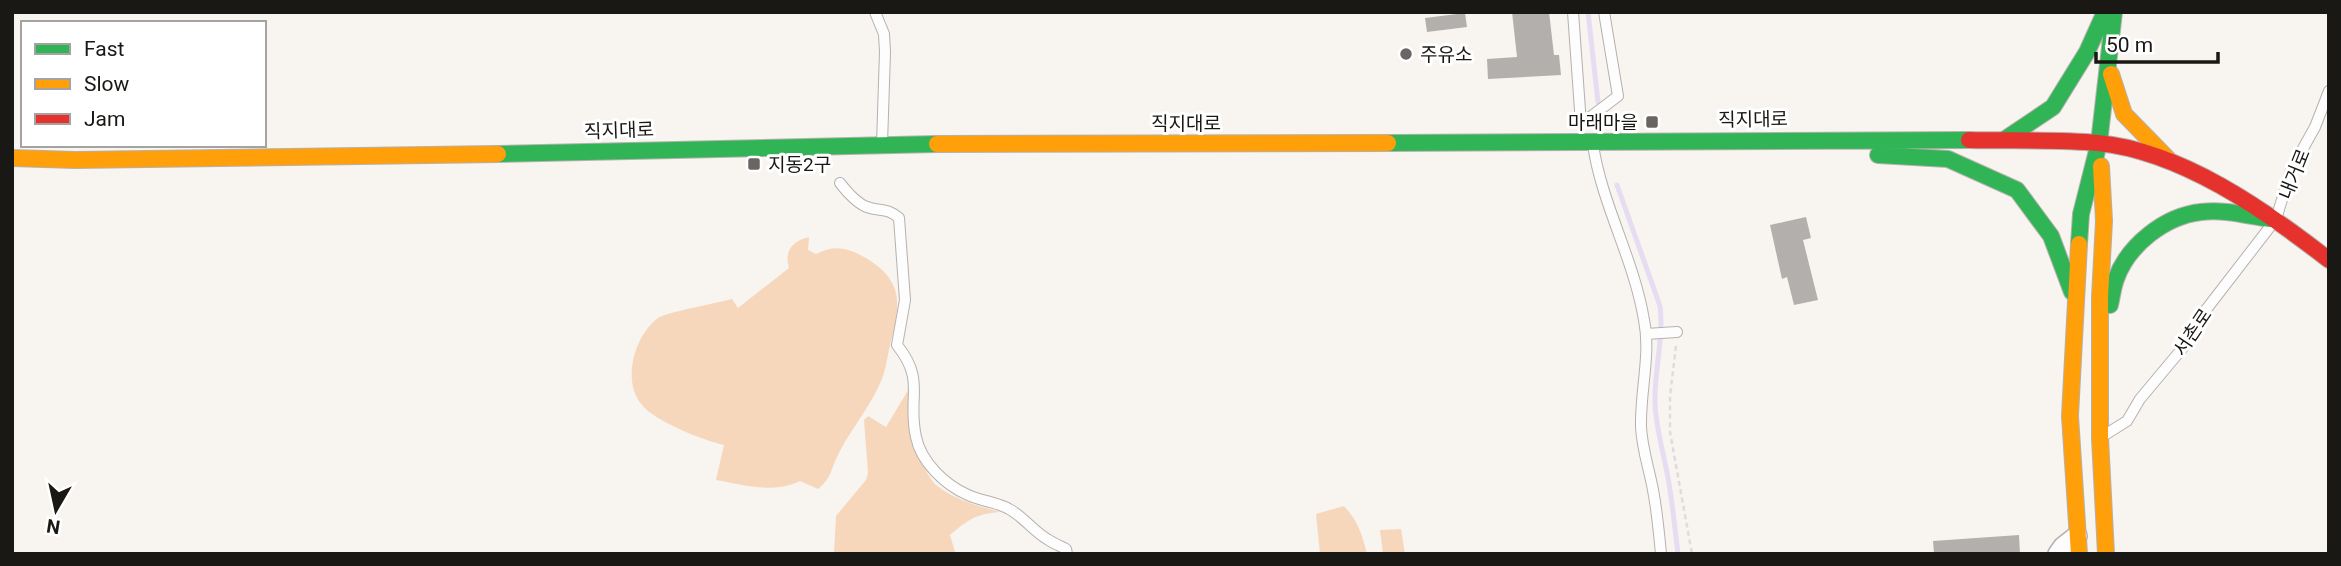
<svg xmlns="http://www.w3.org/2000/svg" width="2341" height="566" viewBox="0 0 2341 566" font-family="Roboto,'Noto Sans KR',sans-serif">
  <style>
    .green { fill: #f6d7bb }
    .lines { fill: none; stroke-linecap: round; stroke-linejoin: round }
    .stream { stroke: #e7ddf3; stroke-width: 5 }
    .building { fill: #b3afac }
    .lane-casing { stroke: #b5b1af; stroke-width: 12 }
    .street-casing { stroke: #b5b1af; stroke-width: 22 }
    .fast-casing { stroke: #b5b1af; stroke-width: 18 }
    .slow-casing { stroke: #b5b1af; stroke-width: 18 }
    .jam-casing { stroke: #b5b1af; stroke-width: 18 }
    .path { stroke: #dedddc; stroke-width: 2.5; stroke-dasharray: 5 3.5; stroke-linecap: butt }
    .lane { stroke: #fefdfd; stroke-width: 10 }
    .street { stroke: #fefdfd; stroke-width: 19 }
    .fast { stroke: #30b455; stroke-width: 16 }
    .slow { stroke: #ff9f0a; stroke-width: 16 }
    .jam { stroke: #e5322d; stroke-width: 16 }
    .poi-dot { fill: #686562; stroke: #fff; stroke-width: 2.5 }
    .labels { text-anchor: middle; stroke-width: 6; stroke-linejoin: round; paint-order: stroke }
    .poi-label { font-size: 19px; fill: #1a1815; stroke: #fff; text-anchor: start }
    .street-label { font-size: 19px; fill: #1a1815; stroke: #fff }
  </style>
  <rect width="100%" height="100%" fill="#f8f4f0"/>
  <!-- green -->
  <path class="green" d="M809,237L808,250L816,254C835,244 848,248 866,258C903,281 901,302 891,341C888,352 887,363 884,373C875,401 852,427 839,453C830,469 833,477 818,489L800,481C773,494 744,485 716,480L724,445C703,440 656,422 642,405C621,381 635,335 658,318C667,312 718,303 732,299L738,308L789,268C784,251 792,241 809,237Z
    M910,387C908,417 907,433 921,461C925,468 929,478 935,484C952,499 978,506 1000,512C975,514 968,520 950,535L955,552L834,554L836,516L866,480L868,473L864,420L868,416L886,427Z
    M1344,506C1358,521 1362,534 1367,554H1320L1316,514Z
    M1401,529L1405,554H1383L1380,530Z"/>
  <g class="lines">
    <!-- stream -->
    <path class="stream" d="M1588,12L1598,102
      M1617,185L1660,306C1664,339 1654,371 1655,403C1656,431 1665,457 1669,484C1673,507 1675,530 1678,554"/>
  </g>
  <!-- building -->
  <path class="building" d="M1512,12H1549L1554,55H1559L1561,75L1488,79L1487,59L1517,57Z
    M1465,13L1467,27L1427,32L1425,18Z
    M1806,217L1811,238L1803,240L1818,300L1794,305L1787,277L1782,279L1770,225Z
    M2019,535L2020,554H1934L1933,541Z"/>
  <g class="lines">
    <!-- lane casing -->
    <g class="lane-casing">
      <path id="lane" d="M875,12L884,34L885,52L882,144
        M1573,12L1581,124
        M1581,124L1618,96L1604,12
        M1593,145C1602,205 1634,259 1644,320C1651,355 1640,391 1641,427C1642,449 1649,468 1653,490C1657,511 1659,532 1661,554
        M840,183C847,192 856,203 867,207C880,212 887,207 899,218L905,300L897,345C926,381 907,397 916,437C921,462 945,485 968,495C981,501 997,502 1009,509C1024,517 1033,531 1047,539C1053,543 1060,546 1066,549L1067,554
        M1646,334L1677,332
        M2103,436L2127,421L2140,399L2191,338L2205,311L2276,219L2291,170L2315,127L2329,91"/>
    </g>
    <!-- street casing -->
    <g class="street-casing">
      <path id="street" d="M2058,554L2063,547L2077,536"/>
    </g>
    <!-- fast casing -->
    <g class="fast-casing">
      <path id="fast" d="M2004,140L2053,107L2087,52L2105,12
        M1388,143L1969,140
        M498,154L937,144
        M1878,155L1948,159L2017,190L2051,236L2072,292
        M2079,244L2081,214L2099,143L2114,12
        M2110,305C2112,296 2113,287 2116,279C2128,245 2165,216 2201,212C2225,209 2248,216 2271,219"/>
    </g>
    <!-- slow casing -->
    <g class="slow-casing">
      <path id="slow" d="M2111,74L2124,114L2168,159
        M937,144L1388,143
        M12,158L75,160L498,154
        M2101,166L2104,221L2100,297V438L2106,554
        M2079,554L2070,416L2079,244"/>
    </g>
    <!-- jam casing -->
    <g class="jam-casing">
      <path id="jam" d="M1969,140C2012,141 2056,139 2098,143C2181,151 2265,210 2329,260"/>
    </g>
    <!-- path -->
    <path class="path" d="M1676,346L1670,396V432L1692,554"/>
    <!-- lane -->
    <use href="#lane" class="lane"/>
    <!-- street -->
    <use href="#street" class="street"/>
    <!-- fast -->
    <use href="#fast" class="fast"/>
    <!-- slow -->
    <use href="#slow" class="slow"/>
    <!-- jam -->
    <use href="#jam" class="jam"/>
  </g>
  <!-- markers -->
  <g class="poi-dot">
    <circle cx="1406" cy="54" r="7"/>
    <rect x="1645" y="115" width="14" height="14" rx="3.5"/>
    <rect x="747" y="157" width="14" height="14" rx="3.5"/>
  </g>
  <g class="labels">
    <!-- poi labels -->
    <g class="poi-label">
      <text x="1420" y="61">주유소</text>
      <text x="1638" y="129" text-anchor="end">마래마을</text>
      <text x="768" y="171">지동2구</text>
    </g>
    <!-- street labels -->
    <g class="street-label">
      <text transform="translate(1753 119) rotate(-1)" y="7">직지대로</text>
      <text x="1186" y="130">직지대로</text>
      <text transform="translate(619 130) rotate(-2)" y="7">직지대로</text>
      <text transform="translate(2294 174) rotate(-68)" y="7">내거로</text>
      <text transform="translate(2192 332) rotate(-56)" y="7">서촌로</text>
    </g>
  </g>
  <!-- border -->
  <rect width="2341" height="566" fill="none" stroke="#1a1815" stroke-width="28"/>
  <!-- legend -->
  <rect x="21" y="21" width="245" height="126" fill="#ffffff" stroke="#a3a3a1" stroke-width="2"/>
  <rect x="35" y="44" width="35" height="10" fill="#30b455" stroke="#a3a3a1" stroke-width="2"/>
  <text x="84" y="56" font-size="21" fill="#1a1815">Fast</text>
  <rect x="35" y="79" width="35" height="10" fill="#ff9f0a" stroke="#a3a3a1" stroke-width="2"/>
  <text x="84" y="91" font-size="21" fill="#1a1815">Slow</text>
  <rect x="35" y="114" width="35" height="10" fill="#e5322d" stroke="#a3a3a1" stroke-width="2"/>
  <text x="84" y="126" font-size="21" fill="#1a1815">Jam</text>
  <!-- north arrow -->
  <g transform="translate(56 510) rotate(189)" stroke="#ffffff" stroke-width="5" paint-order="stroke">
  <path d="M0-5L12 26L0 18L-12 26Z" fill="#1a1815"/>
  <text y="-10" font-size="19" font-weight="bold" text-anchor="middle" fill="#1a1815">N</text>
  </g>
  <!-- scale -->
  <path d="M2096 52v10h122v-10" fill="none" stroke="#1a1815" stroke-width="3.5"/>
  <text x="2106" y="52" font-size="21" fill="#1a1815" stroke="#ffffff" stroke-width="5" paint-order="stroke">50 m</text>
</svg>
